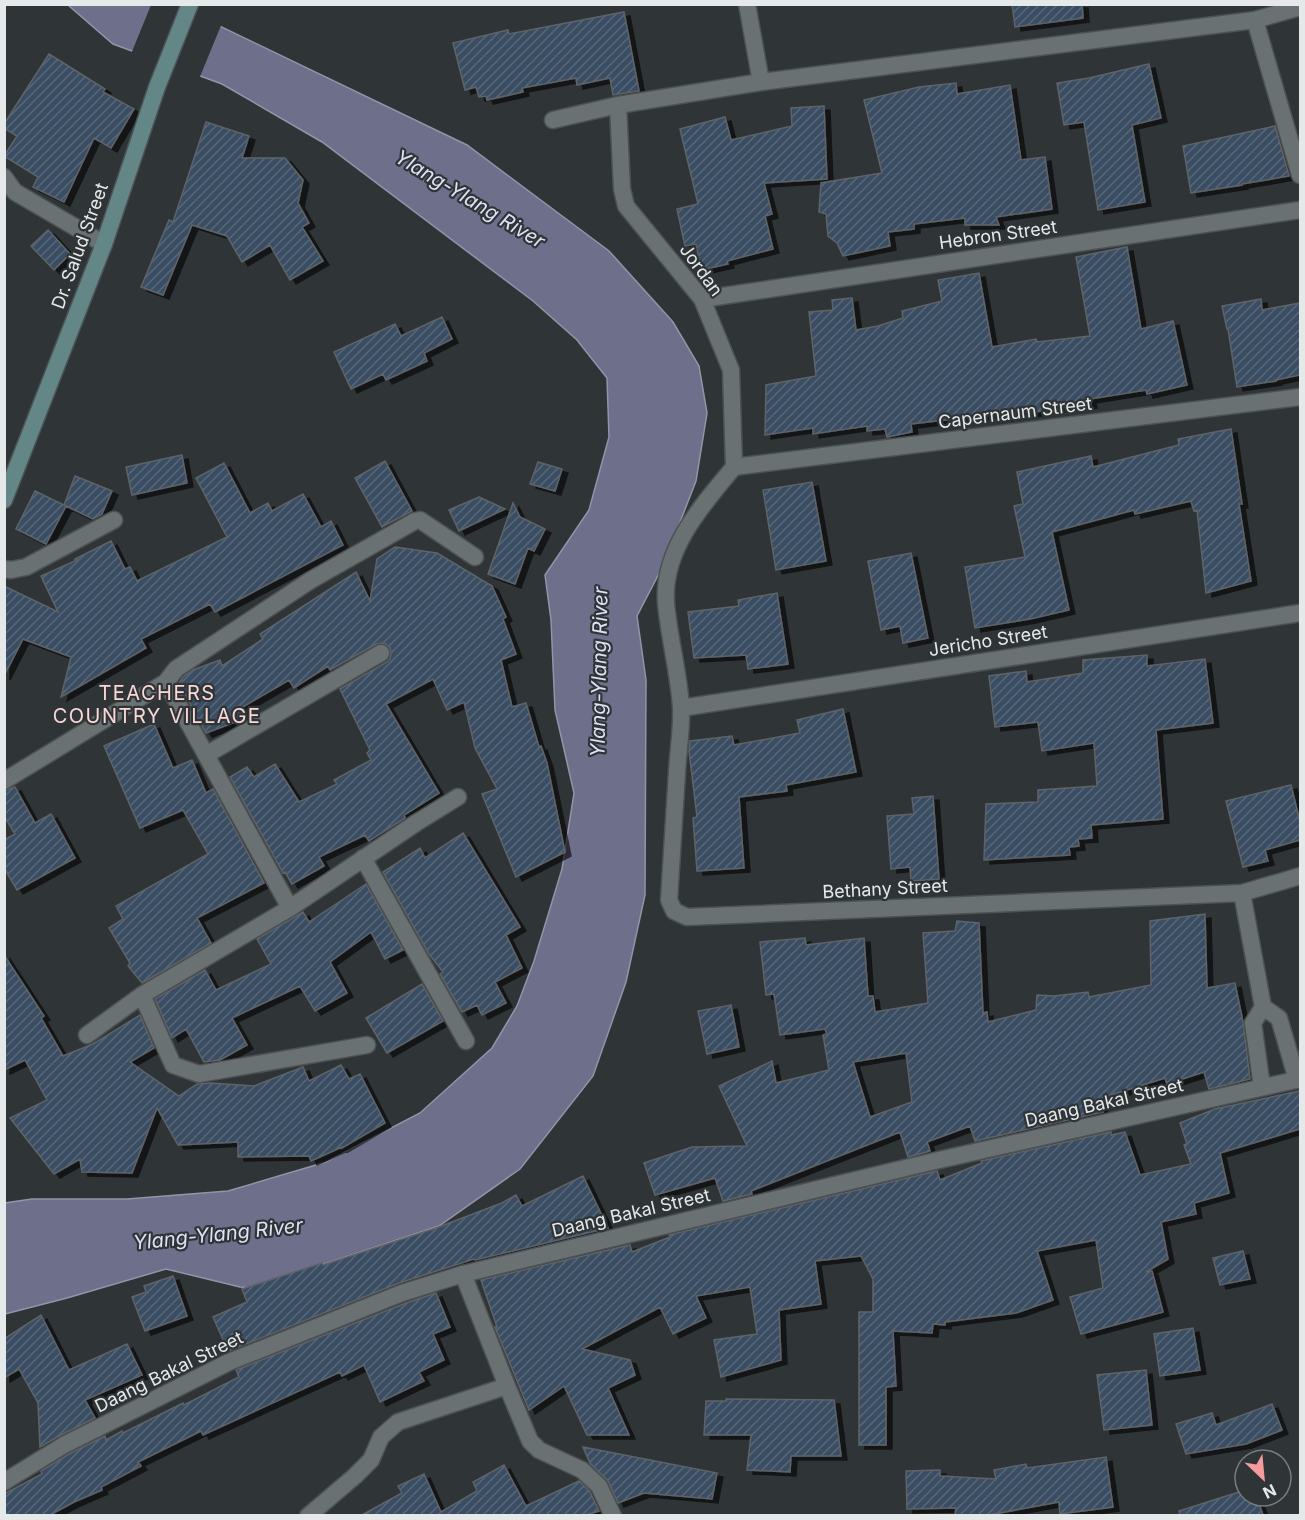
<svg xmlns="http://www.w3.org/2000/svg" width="1305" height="1520" viewBox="0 0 1305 1520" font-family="Inter,sans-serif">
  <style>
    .water { fill: #6e6f8b; stroke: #9294a8; stroke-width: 1.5 }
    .pier { fill: #2f3537 }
    .building { fill: url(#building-hatch); stroke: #5f6368; stroke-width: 1.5; fill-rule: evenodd; filter: url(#shadow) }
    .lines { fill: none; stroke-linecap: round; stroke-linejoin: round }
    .minor-casing { stroke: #4d5153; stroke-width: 19 }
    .tertiary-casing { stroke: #4d5153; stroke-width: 19 }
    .secondary-casing { stroke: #4d5153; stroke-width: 19 }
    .minor { stroke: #6a7173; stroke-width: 16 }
    .tertiary { stroke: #6a7173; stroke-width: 16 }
    .secondary { stroke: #628786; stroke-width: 16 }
    .labels { text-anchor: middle; stroke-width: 4.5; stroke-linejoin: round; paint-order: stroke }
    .street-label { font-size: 18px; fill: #e5e9ea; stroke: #2f3537 }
    .water-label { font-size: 20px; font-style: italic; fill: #dfe1f6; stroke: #2f3537 }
    .neighbourhood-label { font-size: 20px; letter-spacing: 1.5px; fill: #fbd7d7; stroke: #2f3537 }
  </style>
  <defs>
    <pattern id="building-hatch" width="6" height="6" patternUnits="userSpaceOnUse" patternTransform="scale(1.5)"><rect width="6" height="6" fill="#3a4d62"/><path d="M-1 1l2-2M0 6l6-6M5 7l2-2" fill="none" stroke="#566779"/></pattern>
    <filter id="shadow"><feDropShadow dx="6" dy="4" stdDeviation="0" flood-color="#0009"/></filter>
  </defs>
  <rect width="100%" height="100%" fill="#2f3537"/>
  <!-- water -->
  <path class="water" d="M68,5H176L467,145L609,251L673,322L699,366L707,413L696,481L663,566L637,616L646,680L645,895L626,982L593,1076L520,1169L439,1226L252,1288L240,1287L166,1269L67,1298L5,1314V1203L32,1199H127L228,1191L326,1162L420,1113L492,1048L517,1006L534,961L562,869L574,793L555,710L551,620L545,575L589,510L609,437L607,378L577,340L533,301L322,142L222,84L113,44Z"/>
  <!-- pier -->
  <path class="pier" d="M183,4L222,23L199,79L131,54L151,5Z"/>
  <!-- building -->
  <path class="building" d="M1012,4H1082L1083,18L1015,27Z
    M624,12L639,91L613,95L610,78L577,85L576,78L522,88L523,92L487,100L486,96L479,97L476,87L465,90L453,43L508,30L509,34Z
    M49,54L105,89L103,92L134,109L111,148L94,138L64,202L33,187L38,177L4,156L17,136L4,128V124Z
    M1149,64L1161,118L1132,125L1145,202L1098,210L1084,122L1064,125L1057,83L1089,78Z
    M956,83L957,94L1010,85L1021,160L1045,157L1052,209L996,217L999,225H965V218L914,224V229L888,232L890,246L843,256L837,243L828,236L826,214L819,212L821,183L882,173L864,100L919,87Z
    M824,106L827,179L764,183L772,214L765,216L773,249L727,261L728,264L701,270L696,244L685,246L677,209L698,204L680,129L725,117L731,140L792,126L791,108Z
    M206,122L249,136L242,158H285L303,180L298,203L309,223L302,227L323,261L290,280L270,245L242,262L227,236L192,225L163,295L141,287L169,220L173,222Z
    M1275,126L1289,176L1242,184V185L1191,193L1183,146Z
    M48,230L70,254L54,270L31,246Z
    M1127,247L1141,329L1173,321L1187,385L1147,394L1146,390L1090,399L1091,404L1065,407L1006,417L1005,413L911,424L912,432L887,437L885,429L867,431V426L813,434V428L765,435L766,385L816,376L809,312L833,310L832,300L852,298L856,330L878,326L903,318L902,311L942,301L938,280L979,273L992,347L1036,339L1037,342L1090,336L1076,257Z
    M1261,299L1262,310L1300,303V375L1276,380V381L1237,387L1228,329H1227L1222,306Z
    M442,317L452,339L424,353L427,361L386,380L383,374L351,389L334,352L395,324L401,336Z
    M1231,429L1242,504H1239L1251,581L1206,593L1197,510L1194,511L1191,501L1135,514L1134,510L1052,532L1069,610L1030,619L975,628L965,567L1025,557L1014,506L1023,504L1017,472L1091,456L1093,467L1179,445L1178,439Z
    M182,455L187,483L132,495L126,467Z
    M385,461L412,511L382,527L355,478Z
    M538,462L562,469L555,491L530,484Z
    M224,463L250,513L268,503L272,511L303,494L321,527L331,521L343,545L215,612L210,604L141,639L146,648L61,697L71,657L23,639L4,676V586L58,612L41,576L77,560L75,559L111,541L125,569L130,567L137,581L227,537L196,478Z
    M75,476L112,491L102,514L93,519L64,505Z
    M812,482L826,561L776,570L763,490Z
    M35,491L66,506L46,544L16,529Z
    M479,497L505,509L459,531L449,510Z
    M513,503L520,517L545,529L534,551L528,548L515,584L488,574Z
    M395,547L437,553L492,586L506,617L503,619L516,654L501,660L512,707L526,703L539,747L541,746L547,763L565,852L516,877L482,794L497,789L475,748L464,702L447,710L433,679L386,704L439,793L404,815L405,818L369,841L365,835L319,857L324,866L292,884L285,872L283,873L230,777L247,767L254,777L275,764L299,802L337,784L334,780L371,760L367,753L370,750L340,689L387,662L390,659L391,654L390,648L386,644L382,643L376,644L330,670L328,666L294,688L289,680L241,708L246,718L206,733L179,683L183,677L193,670L220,660L222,666L263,639L260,634L356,572L370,601L377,559Z
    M911,553L928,638L903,643L900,626L881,630L868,561Z
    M777,593L788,664L748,669L746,655L694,658L688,612L739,606L738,600Z
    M1147,655V666L1205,659L1213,723L1156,730L1163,819L1091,825L1092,838L1078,839L1079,846L1069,847L1070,855L984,860L986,804L1038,802V790L1097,786L1094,743L1042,751L1038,722L995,727L989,676L1026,671L1027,682L1083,673V660Z
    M843,709L856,772L786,785L787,791L739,797L744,868L697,871L693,818L697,817L689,751L690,741L732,736L734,745L800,733L797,720Z
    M154,724L173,768L192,760L206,793L213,789L264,883L197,918L211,943L142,983L128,966L130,963L109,928L123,919L116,906L208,854L183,810L140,828L104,746Z
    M1291,785L1300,822V840L1265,850L1268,861L1243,867L1226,801Z
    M15,787L35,823L51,814L75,858L17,890L4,868V840L15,834L4,816V791Z
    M933,796L939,879L911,881L910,867L891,869L887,816L914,814L912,798Z
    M463,833L520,927L506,935L522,968L495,982L506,1003L482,1015L477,1005L462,1012L440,974L443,972L429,954L383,872L420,848L425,858Z
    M366,884L403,950L385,959L371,932L330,962L347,993L315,1011L300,986L232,1018L247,1045L220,1060L204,1062L186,1029L172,1038L155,999L205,970L216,990L271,964L257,939L303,912L309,922Z
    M1205,914L1207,988L1235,983L1243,1022L1250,1079L1209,1089L1204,1072L1167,1084L1165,1078L1098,1099L1103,1112L975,1141L970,1126L927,1142L930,1151L908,1157L900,1132L751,1191L752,1194L723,1201L715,1178L655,1195L644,1163L692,1147L747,1146L719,1086L772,1061L776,1083L829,1070L823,1035L827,1034L825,1029L780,1035L774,994L766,995L760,942L805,938L806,945L864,938L868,996H873L875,1012L928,1003L923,933L955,931L957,921L979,923L983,1013L987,1012L988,1022L1036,1010L1037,995L1054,996L1088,992L1089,997L1151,985L1150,921ZM906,1053L912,1102L870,1117L853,1062Z
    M4,955L44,1016L41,1018L63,1056L93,1044L140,1015L154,1048L130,1062L179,1096L197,1084L211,1083L254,1086L303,1067L309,1081L341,1065L349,1079L360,1074L385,1123L342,1148V1147L311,1161L309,1156L238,1157V1142L178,1145L157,1108L132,1173L82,1172L80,1159L54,1174L10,1118L47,1100L25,1060L4,1070Z
    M422,984L443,1021L387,1053L366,1018Z
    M731,1005L739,1047L707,1054L698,1011Z
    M1300,1091V1129L1220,1153L1229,1193L1194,1203L1196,1214L1161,1222L1168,1259L1146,1272L1152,1271L1163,1312L1081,1334L1070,1297L1103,1288L1096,1240L1037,1251L1053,1300L1016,1313L945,1322V1325L933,1324L932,1333L893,1331L896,1386L886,1387V1445H859V1312H873V1279L861,1256L815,1261L821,1304L779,1310L781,1360L721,1377L714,1340L757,1334L750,1287L696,1296L706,1318L673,1334L660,1307L582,1349L630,1360L635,1375L608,1388L629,1435H587L564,1386L529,1410L495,1327H497L481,1280L630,1245L632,1252L670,1237L669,1235L937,1171L940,1180L982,1163L981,1161L1111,1132V1135L1125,1132L1140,1175L1191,1164L1184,1145L1187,1144L1180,1123L1215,1109Z
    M583,1176L608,1228L475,1260L474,1259L399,1283L228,1351L213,1317L247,1302L242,1289L322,1263L323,1265L436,1228L502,1203L516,1195L522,1206Z
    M1243,1251L1250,1279L1220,1285L1213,1258Z
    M173,1276L187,1316L145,1331L132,1297L146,1292L144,1286Z
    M436,1293L450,1327L433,1334L444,1360L419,1372L424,1381L380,1402L364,1365L342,1376L340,1372L203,1435L201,1431L138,1462L141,1466L101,1487L102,1490L74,1502L50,1515H4V1494L42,1474L41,1471L69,1454L105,1436L106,1440L122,1431L123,1433L183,1403L184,1405L239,1377L236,1370L406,1303Z
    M41,1315L69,1370L127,1344L142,1375L85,1400L95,1418L59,1436L40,1447L38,1403L19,1369L4,1378V1339Z
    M1193,1328L1200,1370L1160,1376L1154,1334Z
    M1146,1370L1152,1425L1104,1430L1097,1375Z
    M726,1399L834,1400L841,1456H791L790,1472L747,1470L751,1435H704L706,1401H726Z
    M1272,1404L1282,1430L1246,1444L1186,1454L1176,1424L1212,1413L1216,1425Z
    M583,1447L717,1473L712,1499L644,1493L618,1503L608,1481L590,1463Z
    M1106,1457L1113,1507L1060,1514L1059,1502L989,1515H955L956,1508L907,1509L906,1471L940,1470V1476L996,1479L994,1470L1026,1464L1027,1468Z
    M504,1465L526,1506L579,1481L590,1492L599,1511L586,1515H362L402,1493L398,1486L424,1474L441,1512L477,1491L473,1482Z
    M1245,1490V1496H1256L1263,1515H1180L1179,1511Z"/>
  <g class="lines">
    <!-- minor casing -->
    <g class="minor-casing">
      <path id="minor" d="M747,4L761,82
        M1255,20L1300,175
        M618,105L622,189L626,206L702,299L731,370L734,467
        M553,120L618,105L761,82L1255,20L1300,7
        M4,177L15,192L104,244
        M702,299L1300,210
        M734,467C702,505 662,550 666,603C669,638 679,673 681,708C682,729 678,751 677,772C674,814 672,857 669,900L674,911L687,917L1242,893L1300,876
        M734,467L1300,397
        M4,569L11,570L26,567L114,520
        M166,682L290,908
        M681,708L1300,613
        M206,755L381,653
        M4,781L166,682L176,669L311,580L415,521L420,520L475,557
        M363,858L466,1041
        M1242,893L1263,1007L1253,1023L1262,1087
        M142,995L173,1065L199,1074L367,1045
        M1263,1007L1279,1018L1297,1080
        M87,1035L142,995L290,908L416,823L458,797
        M463,1274L507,1386L530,1441L539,1450L582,1470L599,1486L613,1516
        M308,1516L355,1476L371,1460L381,1437L398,1422L507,1386"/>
    </g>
    <!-- tertiary casing -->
    <g class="tertiary-casing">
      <path id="tertiary" d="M4,1482L64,1445L229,1362L402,1293L463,1274L939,1160L1300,1079"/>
    </g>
    <!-- secondary casing -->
    <g class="secondary-casing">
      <path id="secondary" d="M4,500L104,244L157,87L190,4"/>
    </g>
    <!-- minor -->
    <use href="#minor" class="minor"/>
    <!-- tertiary -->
    <use href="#tertiary" class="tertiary"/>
    <!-- secondary -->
    <use href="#secondary" class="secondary"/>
  </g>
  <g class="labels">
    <!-- street labels -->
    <g class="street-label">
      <text transform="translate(998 235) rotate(-8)" y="6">Hebron Street</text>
      <text transform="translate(80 246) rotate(-70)" y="6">Dr. Salud Street</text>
      <text transform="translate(701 270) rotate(54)" y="6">Jordan</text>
      <text transform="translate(1015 413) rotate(-7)" y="6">Capernaum Street</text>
      <text transform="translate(988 641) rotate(-9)" y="6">Jericho Street</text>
      <text transform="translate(885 889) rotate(-3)" y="6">Bethany Street</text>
      <text transform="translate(1104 1103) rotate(-13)" y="6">Daang Bakal Street</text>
      <text transform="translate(631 1213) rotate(-13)" y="6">Daang Bakal Street</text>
      <text transform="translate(169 1372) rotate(-26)" y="6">Daang Bakal Street</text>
    </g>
    <!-- water labels -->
    <g class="water-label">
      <text transform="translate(470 199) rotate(31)" y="7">Ylang-Ylang River</text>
      <text transform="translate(599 672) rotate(-89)" y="7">Ylang-Ylang River</text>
      <text transform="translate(218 1234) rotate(-6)" y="7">Ylang-Ylang River</text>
    </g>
    <!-- neighbourhood labels -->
    <g class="neighbourhood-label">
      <text x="157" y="700">TEACHERS<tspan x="157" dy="23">COUNTRY VILLAGE</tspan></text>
    </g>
  </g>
  <!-- border -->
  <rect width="1305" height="1520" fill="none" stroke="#e5e9ea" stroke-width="12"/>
  <!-- north arrow -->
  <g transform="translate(1263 1478) rotate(154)"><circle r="28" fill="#2f3537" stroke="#787d7f" stroke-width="1.5"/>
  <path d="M0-4.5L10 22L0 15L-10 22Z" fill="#f59b9e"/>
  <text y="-9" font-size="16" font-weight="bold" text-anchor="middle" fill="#e5e9ea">N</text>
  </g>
</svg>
